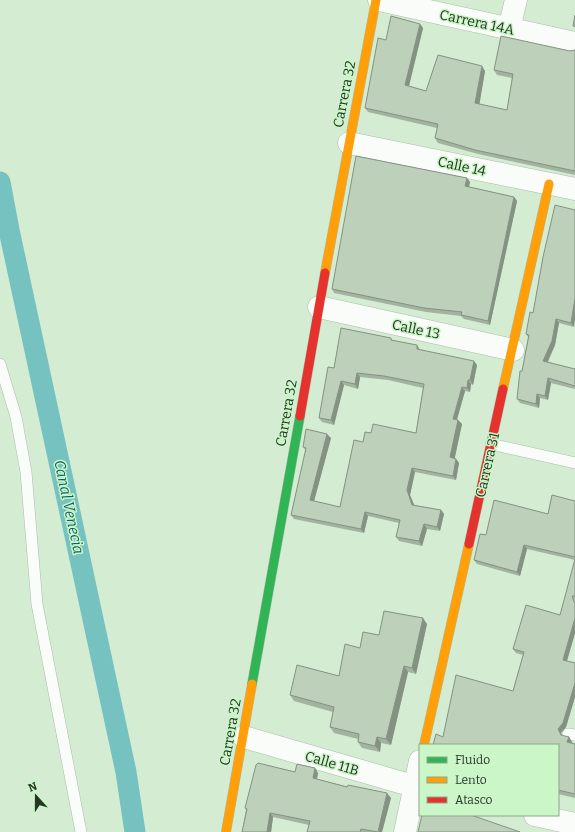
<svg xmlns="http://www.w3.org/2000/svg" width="575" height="832" viewBox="0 0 575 832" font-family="Bitter,serif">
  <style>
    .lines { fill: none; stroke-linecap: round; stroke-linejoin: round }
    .canal { stroke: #75c2c0; stroke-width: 21 }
    .lane-casing { stroke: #aabda9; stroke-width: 12 }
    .street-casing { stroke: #aabda9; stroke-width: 23 }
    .fast-casing { stroke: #aabda9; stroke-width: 10 }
    .slow-casing { stroke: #aabda9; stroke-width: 10 }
    .jam-casing { stroke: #aabda9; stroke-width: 10 }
    .lane { stroke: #f9fcf8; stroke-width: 11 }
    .street { stroke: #f9fcf8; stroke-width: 22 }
    .fast { stroke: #30b455; stroke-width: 9 }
    .slow { stroke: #ff9f0a; stroke-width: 9 }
    .jam { stroke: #e5322d; stroke-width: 9 }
    .wall { fill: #a2b3a0 }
    .shaded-wall { fill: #849282 }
    .building { fill: #bcd0ba; stroke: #849282 }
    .labels { text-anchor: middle; stroke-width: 3; stroke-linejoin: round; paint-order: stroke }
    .street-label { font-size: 14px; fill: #263625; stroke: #cbf6c8 }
    .water-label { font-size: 15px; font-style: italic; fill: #075f66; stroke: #cbf6c8 }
  </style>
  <rect width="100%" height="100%" fill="#d4ecd2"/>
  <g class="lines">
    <!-- canal -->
    <path class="canal" d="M0,182L9,230L126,772L135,832"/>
    <!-- lane casing -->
    <g class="lane-casing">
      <path id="lane" d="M0,364L16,417L26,472L37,604L81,832
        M491,444L575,463
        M568,734L575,735"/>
    </g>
    <!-- street casing -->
    <g class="street-casing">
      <path id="street" d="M379,0L575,43
        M509,29L516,0
        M349,143L575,189
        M319,307L513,350
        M244,737L420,788
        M535,815L575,824
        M405,832L420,761"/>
    </g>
    <!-- fast casing -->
    <g class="fast-casing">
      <path id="fast" d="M252,684L300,416"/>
    </g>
    <!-- slow casing -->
    <g class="slow-casing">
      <path id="slow" d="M325,273L376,0
        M503,389L549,184
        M424,745L469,544
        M226,832L252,684"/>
    </g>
    <!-- jam casing -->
    <g class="jam-casing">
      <path id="jam" d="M300,416L325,273
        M469,544L503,389"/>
    </g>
    <!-- lane -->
    <use href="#lane" class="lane"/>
    <!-- street -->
    <use href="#street" class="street"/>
    <!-- fast -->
    <use href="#fast" class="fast"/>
    <!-- slow -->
    <use href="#slow" class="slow"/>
    <!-- jam -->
    <use href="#jam" class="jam"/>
  </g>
  <!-- wall -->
  <path class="wall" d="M420,24L423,28L409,86L426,91L485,71L479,104L507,110L512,78L497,75L494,70L570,51L575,50V175L478,154L438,143L435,138L437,128L368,112L365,108L386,40Z
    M470,182L469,187L514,197L517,201L490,325L464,319L461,316L426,312L334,293L332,289Z
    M543,257L574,327L559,323L555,345L548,362L575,369V389L551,383L548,400L540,398L539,408L520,403L517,399L528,337L526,334L533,313Z
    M391,338L392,340L420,350L477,365L473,385L471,384L470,392L465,391L457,419L462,424L454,458L456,459L459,463L456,480L415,472L410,495L414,505L441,510L444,514L440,531L427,529L422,546L399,541L396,537L399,523L368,516L364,533L294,519L291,515L306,451L303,447L331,438L314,501L340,507L363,442L371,433H416L423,388L388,380L360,377L358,389L344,385L334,425L322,422L319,418L334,368Z
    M575,501V633L567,661L575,663V697L566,727L561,733L562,736L569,737L572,742L571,743L575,744V798L558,794V745L443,737L513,691L523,655L516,653L513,649L560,615L575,560L527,549L520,576L477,564L474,560L486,535L548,514Z
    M427,624L416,674L408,672L391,745L381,743L380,752L362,748L358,742V739L334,733L330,727L333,712L294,701L290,695L339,676L360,648L379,635Z
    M315,768L318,773L317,779L391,798L382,832H307L309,825L273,817L271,832H242L246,810L245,808Z"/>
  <!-- shaded-wall -->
  <path class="shaded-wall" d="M420,24L423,28L408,90L405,85Z
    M482,66L485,71L479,107L475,103Z
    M467,178L470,182L468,190L465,186Z
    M514,197L517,201L490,325L488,321Z
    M575,298V319L574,327L571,323Z
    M556,319L559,323L555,345L546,365L543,361Z
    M417,345L420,350L417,349Z
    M474,361L477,365L473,385L470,380Z
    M357,373L360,377L358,389L355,384Z
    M548,378L551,383L548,400L545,396Z
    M468,380L471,384L470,392L467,388Z
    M341,381L344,385L334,425L331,420Z
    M462,387L465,391L456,423L453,419Z
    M537,394L540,398L539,408L536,404Z
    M458,420L462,424L454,462L450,457Z
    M327,434L331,438L313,505L310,500Z
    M456,459L459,463L456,480L453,476Z
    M412,468L415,472L410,495L416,509L412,505L407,490Z
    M441,510L444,514L440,531L437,527Z
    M365,512L368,516L364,533L361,529Z
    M424,524L427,529L422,546L419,541Z
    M524,545L527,549L520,576L517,572Z
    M423,618L427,624L416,674L412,668Z
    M575,618V633L566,664L563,660Z
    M404,666L408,672L391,745L386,739Z
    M575,683V697L566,727L561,733L564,740L561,735L558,729Z
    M377,737L381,743L380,752L375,746Z
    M569,737L572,742L570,747L567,742Z
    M315,768L318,773L316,783L313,778Z
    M387,793L391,798L382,832H378Z
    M270,813L273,817L271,832H267Z
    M471,815H477L476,822Z"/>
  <!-- building -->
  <path class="building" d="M575,15V27L573,26Z
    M391,16L420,24L405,85L426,91L438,55L482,66L475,103L507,110L513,74L494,70L501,36L570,51L575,50V171L475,150L435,138L438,124L365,108L378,38L386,40Z
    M356,156L467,178L465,186L514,197L488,321L461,315L462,312L424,308L332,289Z
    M555,205L575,210V298L571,323L556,319L552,341L543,361L575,369V386L548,378L545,396L537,394L536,404L517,399L520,371H522L529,335L526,334L530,312L533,313L543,257Z
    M341,328L391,338V340L417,345V349L474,361L470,380H468L467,388L462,387L453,419L458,420L450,457L456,459L453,476L412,468L407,490L412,505L441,510L437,527L424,524L419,541L396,537L400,520L365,512L361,529L291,515L306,448L303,447L306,429L327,434L310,500L340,507L354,440L363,442L365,432L371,433L373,424L416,433L424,384L384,376L357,373L355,384L341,381L331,420L319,418L328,367L334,368Z
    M552,495L575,501V557L524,545L517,572L474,560L480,534L486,535L494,500L548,514Z
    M575,559V596H572L575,604V618L563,660L575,663V683L563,723L558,729L561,735L569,737L567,742L575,744V794L558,790V745H433L436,734L443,737L456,675L513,691L524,652L513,649L526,605L560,615Z
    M384,611L423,618L412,668L404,666L386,739L377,737L375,746L358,742L359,734L330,727L334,707L290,695L297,665L339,676L345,644L360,648L363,632L379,635Z
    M258,763L295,772L297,764L315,768L313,778L347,787L348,785L387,793L378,832L361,829L360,832H307L310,821L270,813L267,832H242L247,809L245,808L256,765Z
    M422,815H471L520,832H418Z"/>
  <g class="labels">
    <!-- street labels -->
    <g class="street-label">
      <text transform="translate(477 22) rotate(12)" y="5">Carrera 14A</text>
      <text transform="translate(344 94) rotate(-79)" y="5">Carrera 32</text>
      <text transform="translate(462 166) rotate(12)" y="5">Calle 14</text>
      <text transform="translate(416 329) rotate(12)" y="5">Calle 13</text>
      <text transform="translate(286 413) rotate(-80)" y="5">Carrera 32</text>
      <text transform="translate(487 465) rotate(-77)" y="5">Carrera 31</text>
      <text transform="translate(230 732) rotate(-80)" y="5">Carrera 32</text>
      <text transform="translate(332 763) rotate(16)" y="5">Calle 11B</text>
    </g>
    <!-- water labels -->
    <g class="water-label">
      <text transform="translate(69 507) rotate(78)" y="5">Canal Venecia</text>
    </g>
  </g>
  <!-- legend -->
  <rect x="419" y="744" width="140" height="72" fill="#cbf6c8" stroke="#89a987"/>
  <rect x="427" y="757" width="20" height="6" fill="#30b455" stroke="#89a987"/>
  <text x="455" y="764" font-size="12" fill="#263625">Fluido</text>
  <rect x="427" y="777" width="20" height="6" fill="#ff9f0a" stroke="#89a987"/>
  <text x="455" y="784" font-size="12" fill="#263625">Lento</text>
  <rect x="427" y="797" width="20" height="6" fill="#e5322d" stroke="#89a987"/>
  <text x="455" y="804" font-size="12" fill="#263625">Atasco</text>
  <!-- north arrow -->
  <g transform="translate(36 796) rotate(339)" stroke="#cbf6c8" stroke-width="3" paint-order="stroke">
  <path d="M0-3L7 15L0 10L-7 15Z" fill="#263625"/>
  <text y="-6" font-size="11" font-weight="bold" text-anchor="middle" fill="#263625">N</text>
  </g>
</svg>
